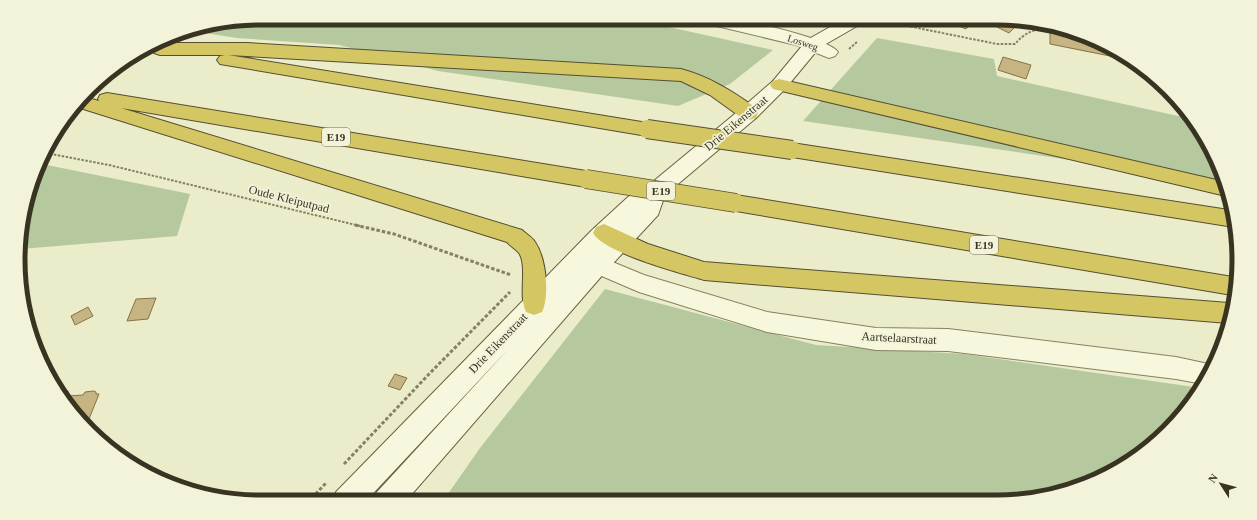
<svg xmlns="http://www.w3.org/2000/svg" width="1257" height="520" viewBox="0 0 1257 520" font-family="'Times New Roman',serif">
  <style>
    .green { fill: #b6c99e }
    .building { fill: #c6b583; stroke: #847347 }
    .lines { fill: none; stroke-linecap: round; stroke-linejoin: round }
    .street-casing { stroke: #878160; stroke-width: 2 }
    .secondary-casing { stroke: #696243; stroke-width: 2 }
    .highway-casing { stroke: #554e33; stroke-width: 2 }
    .path-far1 { stroke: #878160; stroke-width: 2; stroke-dasharray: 2.5 1.5; stroke-linecap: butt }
    .path { stroke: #878160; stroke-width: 3; stroke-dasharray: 3.5 2; stroke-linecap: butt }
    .street { fill: #f6f7dd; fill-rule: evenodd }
    .secondary { fill: #f6f7dd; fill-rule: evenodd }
    .highway { fill: #d3c663; fill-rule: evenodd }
    .highway-bridge-casing { stroke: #554e33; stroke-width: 20; stroke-linecap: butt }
    .highway-bridge { stroke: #d3c663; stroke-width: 18 }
    .labels { text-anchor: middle; stroke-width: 3.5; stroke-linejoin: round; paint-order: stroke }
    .far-street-label { font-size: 10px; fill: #393422; stroke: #f2f3d9 }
    .shield { fill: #f2f3d9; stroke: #706d59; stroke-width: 1 }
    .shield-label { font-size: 11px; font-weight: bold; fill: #393422 }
    .street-label { font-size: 12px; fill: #393422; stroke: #f2f3d9 }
    .rim { fill: none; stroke: #393422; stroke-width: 5 }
  </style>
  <rect width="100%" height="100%" fill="#eaecca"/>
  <!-- green -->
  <path class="green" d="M260,18H628L773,50L730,84L678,106L438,71L339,45L237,38L186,30Z
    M877,38L994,59L997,76L1187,118L1214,153L1222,182L803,121Z
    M42,164L190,194L177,236L21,249L20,228Z
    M605,289L816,345L964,354L1201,388L1198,394L1156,442L1090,483L1029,500L443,501L480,448Z"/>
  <!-- building -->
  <path class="building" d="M925,18H977L966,29L949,22L945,26Z
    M999,21L1014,28L1009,33L995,26Z
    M1050,33L1079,38L1078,33L1109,51L1110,56L1050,44Z
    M1003,57L1031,65L1026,79L998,70Z
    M156,298L148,319L127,321L136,299Z
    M88,307L93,316L75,325L71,316Z
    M395,374L407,378L400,390L388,386Z
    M57,391H68L67,396L83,395L85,392L94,391L96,392V394H99L87,424Z"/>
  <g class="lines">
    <!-- street casing -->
    <g class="street-casing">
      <path id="street" d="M698,18C708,18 719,17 729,18C748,21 829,38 838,52L835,56L829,58L796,45L700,22Z
        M598,256L644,275L767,312L876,328L948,329L1176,357L1213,365L1203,384L1176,379L948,351L876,350L767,332L639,292L590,271L587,265L590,259Z"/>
    </g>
    <!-- secondary casing -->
    <g class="secondary-casing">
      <path id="secondary" d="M846,18H866L864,22L819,48L785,89L756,118L665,195L658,215L606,271L405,502H373L377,492L514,343L365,502H332L336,492L592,230L628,197L649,185L742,108L773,81L807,40Z"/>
    </g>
    <!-- highway casing -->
    <g class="highway-casing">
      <path id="highway" d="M160,43H247L681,69C710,77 732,91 756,108L758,113L756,118L749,120L742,118L710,95L681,81L228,55L654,124L657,129L654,134L647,136L220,64L217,60L220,56L225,55H160L154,53L152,48Z
        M779,79L1221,181L1226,196L773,89L770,85L773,81Z
        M107,93L586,171L593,174L596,179L593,184L586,187L121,108L522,230C526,234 532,237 535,242C546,258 550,296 542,312L534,315L526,312C518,296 528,266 519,253C516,249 510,246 507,242L77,107L85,97L99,101L98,99L100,95Z
        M792,143L1229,210L1234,227L792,157L785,155L782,150L785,145Z
        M736,195L1233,277L1232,295L736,211L729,209L726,203L729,197Z
        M604,224L648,244L704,262L1229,303L1231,304L1228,323L704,280C681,273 604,253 593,233L596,227Z"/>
    </g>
    <!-- path-far1 -->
    <path class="path-far1" d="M883,21L997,44H1015C1026,31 1036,29 1052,27
      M877,26L887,18
      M849,49L857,42
      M46,153L109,165L360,226"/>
    <!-- path -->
    <path class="path" d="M355,225L394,234L511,275
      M344,464L431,372L510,292
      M308,502L327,482"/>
    <!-- street -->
    <use href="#street" class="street"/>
    <!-- secondary -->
    <use href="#secondary" class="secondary"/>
    <!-- highway -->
    <use href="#highway" class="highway"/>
    <!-- highway-bridge casing -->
    <g class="highway-bridge-casing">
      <path id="highway-bridge" d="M647,129L792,150
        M586,179L736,203"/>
    </g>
    <!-- highway-bridge -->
    <use href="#highway-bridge" class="highway-bridge"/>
  </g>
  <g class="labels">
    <!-- far-street labels -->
    <g class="far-street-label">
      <text transform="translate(803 42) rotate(18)" y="4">Losweg</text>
    </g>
    <!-- shield labels -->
    <g class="shield">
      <rect x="322" y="128" width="28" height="18" rx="3"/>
      <rect x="647" y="182" width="28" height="18" rx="3"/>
      <rect x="970" y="236" width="28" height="18" rx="3"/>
    </g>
    <g class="shield-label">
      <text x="336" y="141">E19</text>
      <text x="661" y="195">E19</text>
      <text x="984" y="249">E19</text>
    </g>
    <!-- street labels -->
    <g class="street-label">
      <text transform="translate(736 123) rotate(-40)" y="4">Drie Eikenstraat</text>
      <text transform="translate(289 199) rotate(14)" y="4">Oude Kleiputpad</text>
      <text transform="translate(899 338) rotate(3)" y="4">Aartselaarstraat</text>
      <text transform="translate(498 343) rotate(-46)" y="4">Drie Eikenstraat</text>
    </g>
  </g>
  <!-- crop -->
  <path d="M0 0H1257V520H0ZM260 25H997A235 235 0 0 1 1232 260V260A235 235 0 0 1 997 495H260A235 235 0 0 1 25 260V260A235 235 0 0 1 260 25Z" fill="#f2f3d9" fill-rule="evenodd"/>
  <path class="rim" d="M260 25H997A235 235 0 0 1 1232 260V260A235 235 0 0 1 997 495H260A235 235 0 0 1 25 260V260A235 235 0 0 1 260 25Z"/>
  <!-- north arrow -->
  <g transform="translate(1221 484) rotate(306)" stroke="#f2f3d9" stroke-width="3" paint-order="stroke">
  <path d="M0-3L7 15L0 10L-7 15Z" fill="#393422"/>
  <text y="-6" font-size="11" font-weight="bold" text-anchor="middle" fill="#393422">N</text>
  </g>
</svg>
